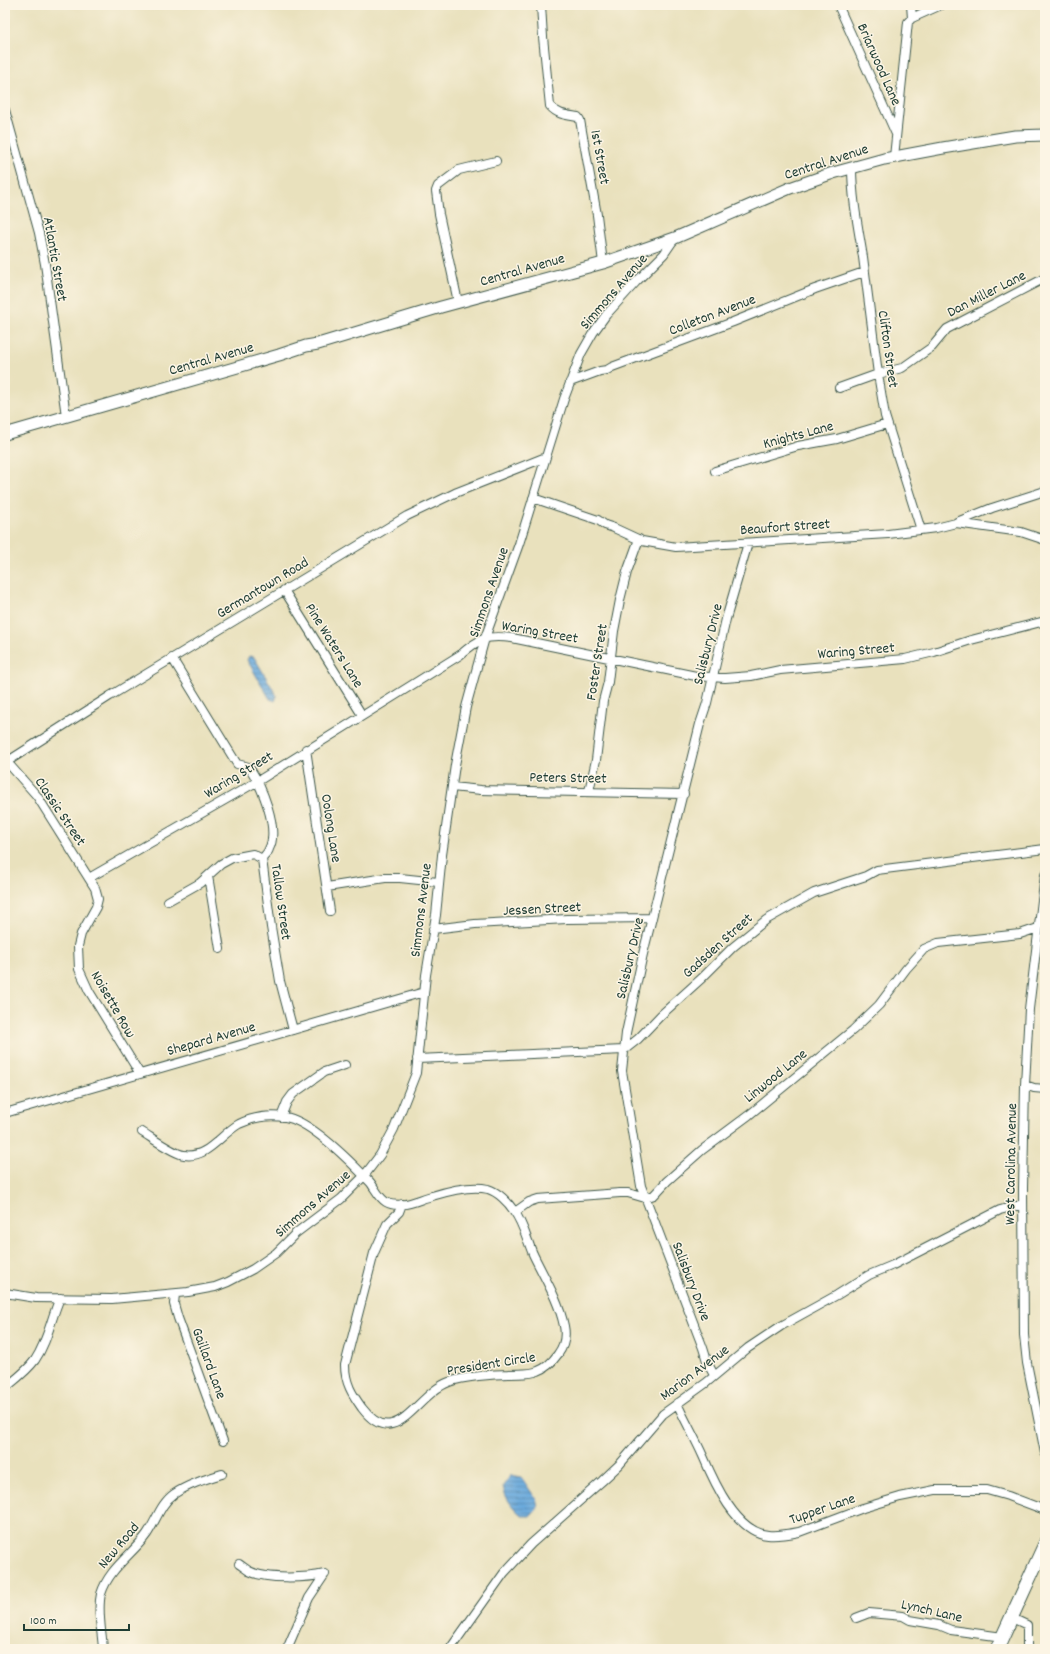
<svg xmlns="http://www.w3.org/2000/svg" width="1050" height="1654" viewBox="0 0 1050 1654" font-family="Dekko,sans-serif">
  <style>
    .water { fill: url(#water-rules); stroke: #447288 }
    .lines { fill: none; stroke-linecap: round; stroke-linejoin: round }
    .street-casing { stroke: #3d5649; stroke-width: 10 }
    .secondary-casing { stroke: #3d5649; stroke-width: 13 }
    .primary-casing { stroke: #3d5649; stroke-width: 15 }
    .street { stroke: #fff; stroke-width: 8 }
    .secondary { stroke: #fff; stroke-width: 11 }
    .primary { stroke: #fff; stroke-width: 13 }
    .labels { text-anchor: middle; stroke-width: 3; stroke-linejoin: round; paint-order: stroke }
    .street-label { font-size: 15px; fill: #1f3d34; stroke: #fcf5e5 }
  </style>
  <defs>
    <pattern id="water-rules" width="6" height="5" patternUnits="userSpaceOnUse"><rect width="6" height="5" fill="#68a8db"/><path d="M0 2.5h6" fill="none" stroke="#558ab2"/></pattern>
  </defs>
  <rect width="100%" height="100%" fill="#fcf5e5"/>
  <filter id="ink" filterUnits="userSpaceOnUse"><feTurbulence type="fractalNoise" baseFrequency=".025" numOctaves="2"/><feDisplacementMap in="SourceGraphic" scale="8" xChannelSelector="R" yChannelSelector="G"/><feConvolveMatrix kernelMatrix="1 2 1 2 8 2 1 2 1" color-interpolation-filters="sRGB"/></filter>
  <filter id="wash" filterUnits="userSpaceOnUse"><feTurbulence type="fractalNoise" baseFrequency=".012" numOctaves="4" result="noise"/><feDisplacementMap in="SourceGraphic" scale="16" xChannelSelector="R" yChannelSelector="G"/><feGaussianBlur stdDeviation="0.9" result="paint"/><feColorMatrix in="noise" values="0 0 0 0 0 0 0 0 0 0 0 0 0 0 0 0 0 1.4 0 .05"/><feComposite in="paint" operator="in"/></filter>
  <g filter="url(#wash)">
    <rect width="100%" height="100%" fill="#e9e1bd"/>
    <!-- water -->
    <path class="water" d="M249,656L254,657L277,696L275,701L270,699L247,660Z
      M511,1475L521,1477L536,1499L538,1507L530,1516H522C512,1507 505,1498 503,1486Z"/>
  </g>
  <g filter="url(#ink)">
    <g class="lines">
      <!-- street casing -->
      <g class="street-casing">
        <path id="street" d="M541,5L543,37L550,106C558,115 566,115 578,117L580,120L597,215L603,263
          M838,5L896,134
          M911,5L912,18
          M5,110L39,233L45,264L66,416
          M894,157L908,22L912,18L941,5
          M852,167C852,197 858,227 863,257L878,374L885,416L921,530
          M458,302L439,214L436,191L438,186L459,170L496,161
          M570,382L600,371L607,370L612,367L733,322L815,289L864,272
          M839,388L878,374L902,368L932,347L947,329L1045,278
          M715,471L798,446L837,439L887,424
          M533,498L598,520L605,525L614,528L642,541L676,547L888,534L936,528L956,523L1021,532L1045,540
          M957,522L992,508L1045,491
          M284,590L362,715
          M172,658L237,764L249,767C261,785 280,828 269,849C268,853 264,856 262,859L271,927L280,981L293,1030
          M306,749L330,911
          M7,762L37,796L95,888L98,899L96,907L81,934L78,946L79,969L89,991L140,1074
          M5,763L110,696L407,516L455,493L546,457
          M452,787L481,790L684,794
          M589,791L596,760L603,701L608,682L614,631L620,600L627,572L639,539
          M1045,875L1029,1009L1025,1085L1023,1188L1024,1335L1027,1363L1045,1453
          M208,876L220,949
          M89,878L258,781L460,655C480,638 485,635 512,638L696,676L725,678L751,676L780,670L905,659L934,652L971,640L1045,621
          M327,887L385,878H400L438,882
          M168,901L200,883L221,864L232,858L253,854L262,859
          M433,929L475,924L567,919L652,918
          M417,1059L624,1050L638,1039L661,1015L702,978L733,947L766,920L814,893L866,876L877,870L1045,849
          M1025,1085L1034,1088L1045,1089
          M5,1113L424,992
          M281,1117L287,1102L293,1094L324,1072L345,1065
          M142,1132C152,1138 174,1154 184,1155C207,1159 221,1134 239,1124C253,1117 270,1115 285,1117C311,1121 352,1163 370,1182C375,1188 379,1198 386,1202C400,1210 419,1199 432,1196C448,1191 471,1185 488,1189C498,1192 508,1202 514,1211C523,1223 527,1240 533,1254C544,1277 559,1301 564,1326C566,1336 564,1346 558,1354C553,1361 547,1368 538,1371C529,1375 519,1373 509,1374C493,1374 463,1377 449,1382C416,1394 396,1453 362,1408C352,1394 345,1383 345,1365L374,1253L387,1224L399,1212L402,1204
          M515,1212L529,1202L538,1199L620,1193H628L645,1198L654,1195L667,1181L702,1150L749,1115L853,1030L879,1005L906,969L924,949L938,943L1020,934L1038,928
          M5,1293L36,1298L112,1299L188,1292L215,1287L228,1282L253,1269L276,1253L296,1233L341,1199L364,1176L380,1155L394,1129L416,1073L426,975L436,915L442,855L455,765L466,707L485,638L519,544L564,399L581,354L593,333L606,315L636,282L664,254L675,238
          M175,1294L174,1304L178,1318L223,1441
          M714,1375L708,1364L703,1348L641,1186L622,1071L626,1033L643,954L700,724L707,703L726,619L748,543
          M5,1388C16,1379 27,1371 35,1360C48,1341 51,1318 60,1298
          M677,1403C685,1421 695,1438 703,1456C714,1482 736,1532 768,1535C778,1536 789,1534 799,1532L863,1508L900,1497L935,1490H987L1008,1496L1045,1510
          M239,1564C242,1566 246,1569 249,1571C266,1580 307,1578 325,1574
          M856,1618L869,1613L903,1616L910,1620L939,1625L951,1630L1003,1637
          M1012,1618L1027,1625V1649
          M103,1649C102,1632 97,1611 101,1594C109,1568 132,1555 147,1534C156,1521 161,1503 174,1494C189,1484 206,1479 222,1474
          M287,1649L309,1598L325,1574
          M450,1649L504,1573L531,1544L602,1481L620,1464L663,1414L706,1383L748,1348L781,1326L837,1295L869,1275L893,1265L1000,1210L1023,1204"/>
      </g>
      <!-- secondary casing -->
      <g class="secondary-casing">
        <path id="secondary" d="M5,434L279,355L306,346L318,344L441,307L603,263L675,238L790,188L833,173L884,159L943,148L1015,136L1045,135"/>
      </g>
      <!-- primary casing -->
      <g class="primary-casing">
        <path id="primary" d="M997,1649L1045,1544"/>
      </g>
      <!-- street -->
      <use href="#street" class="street"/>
      <!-- secondary -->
      <use href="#secondary" class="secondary"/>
      <!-- primary -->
      <use href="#primary" class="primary"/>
    </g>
  </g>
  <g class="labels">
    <!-- street labels -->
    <g class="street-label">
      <text transform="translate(880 64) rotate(66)" y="5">Briarwood Lane</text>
      <text transform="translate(601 157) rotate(80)" y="5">1st Street</text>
      <text transform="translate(826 161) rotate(-18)" y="5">Central Avenue</text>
      <text transform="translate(56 259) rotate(80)" y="5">Atlantic Street</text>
      <text transform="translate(522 269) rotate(-16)" y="5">Central Avenue</text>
      <text transform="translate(613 291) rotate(-49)" y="5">Simmons Avenue</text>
      <text transform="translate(986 293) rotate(-27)" y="5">Dan Miller Lane</text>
      <text transform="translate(712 314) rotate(-21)" y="5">Colleton Avenue</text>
      <text transform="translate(889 349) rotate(82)" y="5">Clifton Street</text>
      <text transform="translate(211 358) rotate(-16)" y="5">Central Avenue</text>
      <text transform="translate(798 434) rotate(-15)" y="5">Knights Lane</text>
      <text transform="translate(785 526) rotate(-4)" y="5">Beaufort Street</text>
      <text transform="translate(262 587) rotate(-31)" y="5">Germantown Road</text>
      <text transform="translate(488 592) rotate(-71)" y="5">Simmons Avenue</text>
      <text transform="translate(540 631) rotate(10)" y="5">Waring Street</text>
      <text transform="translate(707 644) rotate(-76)" y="5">Salisbury Drive</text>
      <text transform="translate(335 645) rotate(58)" y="5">Pine Waters Lane</text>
      <text transform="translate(856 650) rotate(-5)" y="5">Waring Street</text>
      <text transform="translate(596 662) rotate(-81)" y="5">Foster Street</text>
      <text transform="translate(238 774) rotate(-31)" y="5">Waring Street</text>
      <text transform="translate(568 777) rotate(1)" y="5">Peters Street</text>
      <text transform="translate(61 811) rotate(56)" y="5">Classic Street</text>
      <text transform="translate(332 828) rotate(81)" y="5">Oolong Lane</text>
      <text transform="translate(282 902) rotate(82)" y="5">Tallow Street</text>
      <text transform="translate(542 908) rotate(-3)" y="5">Jessen Street</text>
      <text transform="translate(420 910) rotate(-83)" y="5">Simmons Avenue</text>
      <text transform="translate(717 945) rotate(-42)" y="5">Gadsden Street</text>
      <text transform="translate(629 958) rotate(-77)" y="5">Salisbury Drive</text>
      <text transform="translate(114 1004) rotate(60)" y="5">Noisette Row</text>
      <text transform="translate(211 1038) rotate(-16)" y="5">Shepard Avenue</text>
      <text transform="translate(775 1075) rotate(-39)" y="5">Linwood Lane</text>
      <text transform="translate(1010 1164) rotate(-89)" y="5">West Carolina Avenue</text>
      <text transform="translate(312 1203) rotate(-41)" y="5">Simmons Avenue</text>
      <text transform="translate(692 1281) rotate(69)" y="5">Salisbury Drive</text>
      <text transform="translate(210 1363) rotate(70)" y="5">Gaillard Lane</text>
      <text transform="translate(491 1363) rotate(-9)" y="5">President Circle</text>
      <text transform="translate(694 1372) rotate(-37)" y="5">Marion Avenue</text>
      <text transform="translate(822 1508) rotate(-19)" y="5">Tupper Lane</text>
      <text transform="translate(118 1545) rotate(-50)" y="5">New Road</text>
      <text transform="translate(932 1610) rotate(13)" y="5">Lynch Lane</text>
    </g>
  </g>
  <!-- margin -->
  <rect width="1050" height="1654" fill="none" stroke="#fcf5e5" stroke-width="20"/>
  <!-- scale -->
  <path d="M24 1624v6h105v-6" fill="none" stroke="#1f3d34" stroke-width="2"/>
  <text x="30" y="1624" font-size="12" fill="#1f3d34" stroke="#fcf5e5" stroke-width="3" paint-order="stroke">100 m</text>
</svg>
